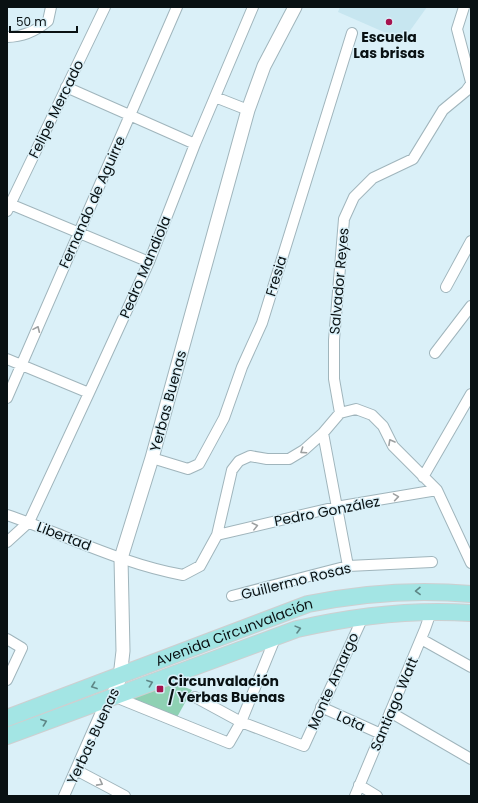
<svg xmlns="http://www.w3.org/2000/svg" width="478" height="803" viewBox="0 0 478 803" font-family="Poppins,sans-serif">
  <style>
    .built { fill: #c7e6f0 }
    .green { fill: #8ed1b3 }
    .lines { fill: none; stroke-linecap: round; stroke-linejoin: round }
    .minor-casing { stroke: #a0b5bc; stroke-width: 12 }
    .tertiary-casing { stroke: #a0b5bc; stroke-width: 15 }
    .primary-casing { stroke: #cecfd0; stroke-width: 18 }
    .minor { stroke: #fff; stroke-width: 10 }
    .tertiary { stroke: #fff; stroke-width: 13 }
    .primary { stroke: #a3e5e4; stroke-width: 16 }
    .oneway { stroke: #9da0a1 }
    .oneway2 { stroke: #5e8686 }
    .poi-dot { fill: #a6134f; stroke: #daf0f8; stroke-width: 1.5 }
    .labels { text-anchor: middle; stroke-width: 3; stroke-linejoin: round; paint-order: stroke }
    .poi-label { font-size: 14px; font-weight: bold; fill: #091113; stroke: #daf0f8 }
    .street-label { font-size: 14px; fill: #091113; stroke: #daf0f8 }
  </style>
  <rect width="100%" height="100%" fill="#daf0f8"/>
  <!-- built -->
  <path class="built" d="M340,7H427L409,32L393,36L338,12Z"/>
  <!-- green -->
  <path class="green" d="M167,680L192,690L176,719L133,701V693Z"/>
  <g class="lines">
    <!-- minor casing -->
    <g class="minor-casing">
      <path id="minor" d="M464,7L457,29L471,82
        M7,37C23,37 36,31 48,21L51,7
        M66,87L195,144
        M215,97L248,110
        M10,204L149,262
        M7,211L105,7
        M446,287L471,241
        M435,353L471,306
        M7,359L89,393
        M7,398L177,7
        M340,413L334,379V340L344,219L354,197L373,178L413,159L443,110L466,91L471,84
        M323,433L348,566
        M152,458L188,469L199,464L224,418L242,367L262,323L352,33
        M423,477L471,394
        M7,515C66,535 122,564 183,575L200,566L217,535L232,470L239,461L250,456L267,459H289L304,450L323,433L340,413L356,409L372,415L383,426L393,446L437,490L471,563
        M217,535L336,507L437,490
        M7,542L29,522L89,393L149,262L195,144L253,7
        M232,596L348,566L432,562
        M7,639L22,648L7,680
        M421,639L471,667
        M195,697L241,722L304,746L363,617
        M321,707L381,734
        M390,712L471,759
        M76,770L125,796
        M359,785L377,796
        M64,796L102,710L113,696L229,743L241,722L276,636
        M355,796L425,629L431,612"/>
    </g>
    <!-- tertiary casing -->
    <g class="tertiary-casing">
      <path id="tertiary" d="M113,696L120,677L123,651L121,558L152,458L248,110L264,66L295,7"/>
    </g>
    <!-- primary casing -->
    <g class="primary-casing">
      <g id="primary">
        <path id="s1" d="M7,718L308,604C362,593 416,589 471,594"/>
        <path d="M7,736L297,629C354,616 412,609 471,613"/>
      </g>
    </g>
    <!-- minor -->
    <use href="#minor" class="minor"/>
    <!-- tertiary -->
    <use href="#tertiary" class="tertiary"/>
    <!-- primary -->
    <use href="#primary" class="primary"/>
  </g>
  <!-- one-way arrows -->
  <defs><path id="oneway-chevron" d="M-2-3.5L2.5 0L-2 3.5" fill="none" stroke-width="1.6" stroke-linecap="round" stroke-linejoin="round"/></defs>
  <g class="oneway">
    <use href="#oneway-chevron" transform="translate(37 329) rotate(-66)"/>
    <use href="#oneway-chevron" transform="translate(391 442) rotate(-119)"/>
    <use href="#oneway-chevron" transform="translate(303 451) rotate(146)"/>
    <use href="#oneway-chevron" transform="translate(396 497) rotate(-9)"/>
    <use href="#oneway-chevron" transform="translate(255 526) rotate(-14)"/>
    <use href="#oneway-chevron" transform="translate(100 783) rotate(28)"/>
  </g>
  <g class="oneway2">
    <use href="#oneway-chevron" transform="translate(418 591) rotate(179)"/>
    <use href="#oneway-chevron" transform="translate(298 629) rotate(-15)"/>
    <use href="#oneway-chevron" transform="translate(150 683) rotate(-20)"/>
    <use href="#oneway-chevron" transform="translate(94 686) rotate(160)"/>
    <use href="#oneway-chevron" transform="translate(44 722) rotate(-20)"/>
  </g>
  <!-- markers -->
  <g class="poi-dot">
    <circle cx="389" cy="22" r="4"/>
    <rect x="156" y="685" width="8" height="8" rx="2"/>
  </g>
  <g class="labels">
    <!-- poi labels -->
    <g class="poi-label">
      <text x="389" y="42">Escuela<tspan x="389" dy="16">Las brisas</tspan></text>
      <text x="168" y="686" text-anchor="start">Circunvalación<tspan x="168" dy="16">/ Yerbas Buenas</tspan></text>
    </g>
    <!-- street labels -->
    <g class="street-label">
      <text transform="translate(56 109) rotate(-64)" y="5">Felipe Mercado</text>
      <text transform="translate(92 202) rotate(-66)" y="5">Fernando de Aguirre</text>
      <text transform="translate(145 267) rotate(-67)" y="5">Pedro Mandiola</text>
      <text transform="translate(276 276) rotate(-73)" y="5">Fresia</text>
      <text transform="translate(339 281) rotate(-85)" y="5">Salvador Reyes</text>
      <text transform="translate(168 401) rotate(-75)" y="5">Yerbas Buenas</text>
      <text transform="translate(327 511) rotate(-11)" y="5">Pedro González</text>
      <text transform="translate(64 536) rotate(21)" y="5">Libertad</text>
      <text transform="translate(296 581) rotate(-14)" y="5">Guillermo Rosas</text>
      <text dy="5" stroke="none"><textPath href="#s1" startOffset="243">Avenida Circunvalación</textPath></text>
      <text transform="translate(333 681) rotate(-66)" y="5">Monte Amargo</text>
      <text transform="translate(394 704) rotate(-67)" y="5">Santiago Watt</text>
      <text transform="translate(351 721) rotate(24)" y="5">Lota</text>
      <text transform="translate(93 736) rotate(-65)" y="5">Yerbas Buenas</text>
    </g>
  </g>
  <!-- border -->
  <rect width="478" height="803" fill="none" stroke="#091113" stroke-width="16"/>
  <!-- scale -->
  <path d="M10 26v6h67v-6" fill="none" stroke="#091113" stroke-width="2"/>
  <text x="16" y="26" font-size="12" fill="#091113" stroke="#daf0f8" stroke-width="3" paint-order="stroke">50 m</text>
</svg>
